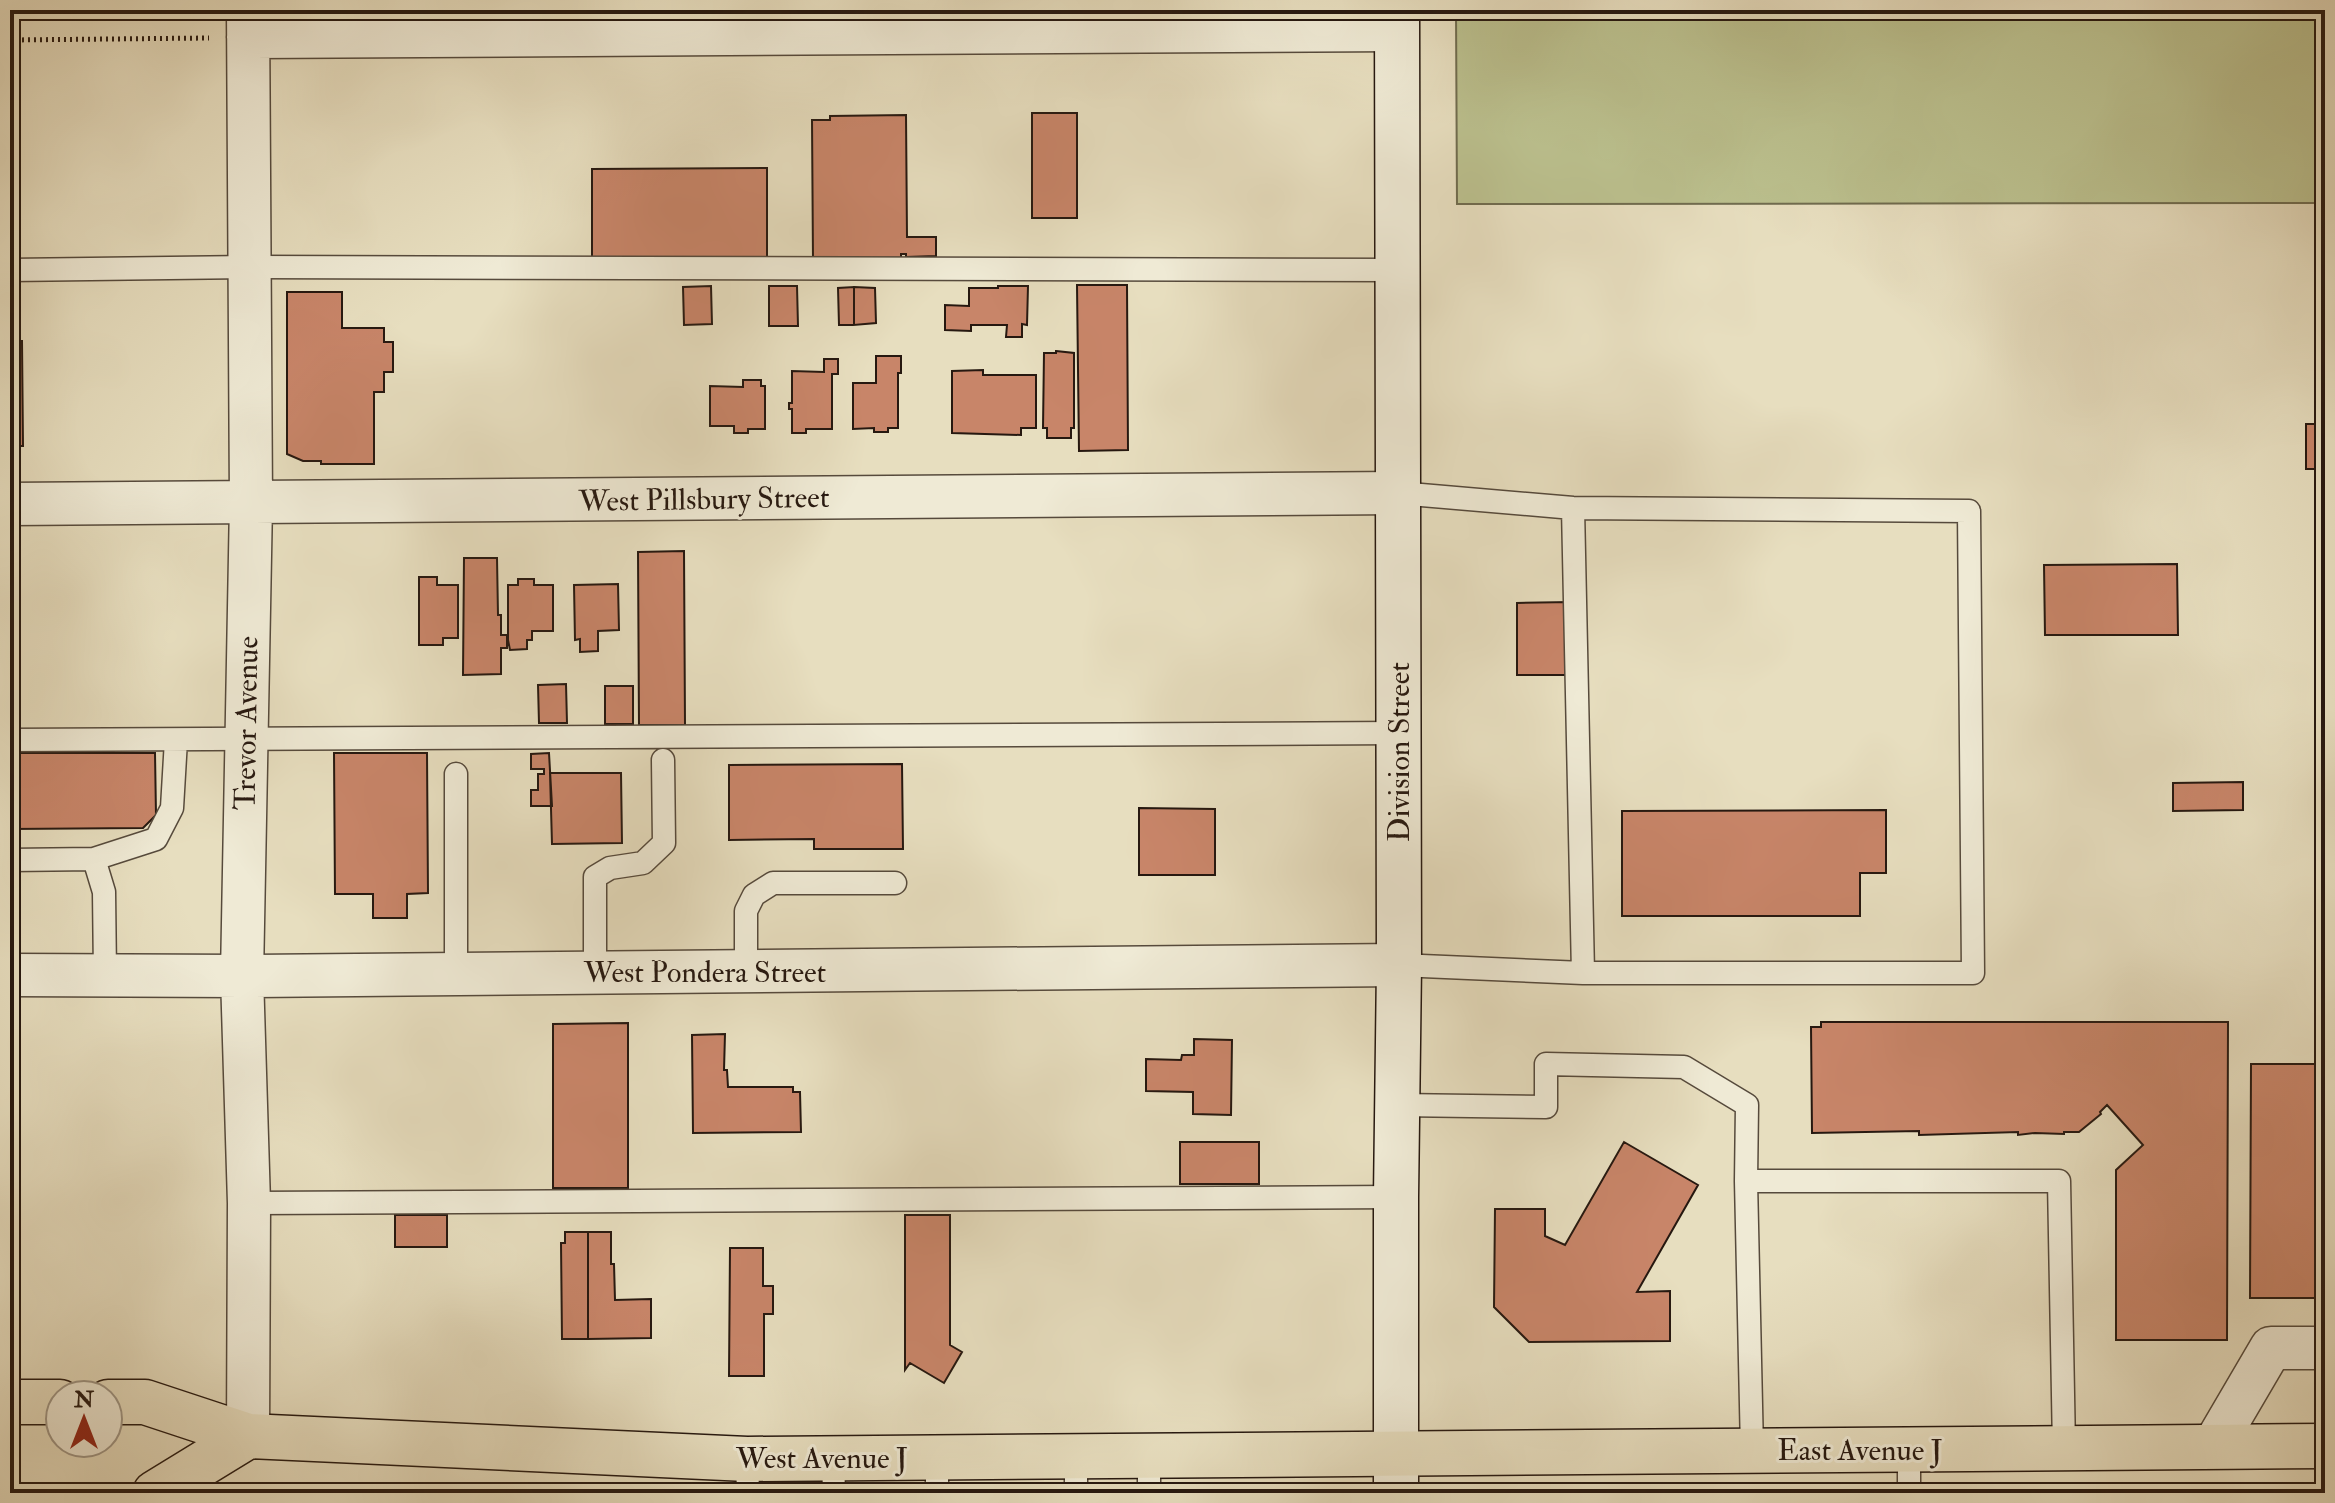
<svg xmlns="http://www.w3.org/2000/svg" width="2335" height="1503" viewBox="0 0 2335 1503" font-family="'IM FELL Double Pica',serif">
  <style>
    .green { fill: #bbc08e; stroke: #706c4f; stroke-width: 2 }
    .building { fill: #c88569; stroke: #261810; stroke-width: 2 }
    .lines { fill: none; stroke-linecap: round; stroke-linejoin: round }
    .service-casing { stroke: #564a3c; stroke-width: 25 }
    .minor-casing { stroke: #564a3c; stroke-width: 45 }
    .secondary-casing { stroke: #261810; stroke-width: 47 }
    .primary-casing { stroke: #261810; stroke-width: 47 }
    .path { stroke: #261810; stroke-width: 5; stroke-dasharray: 2 4; stroke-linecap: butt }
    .service { stroke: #efead5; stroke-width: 22 }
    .minor { stroke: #efead5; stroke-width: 42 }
    .secondary { stroke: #efead5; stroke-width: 44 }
    .primary { stroke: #e7debf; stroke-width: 44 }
    .labels { text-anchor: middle; stroke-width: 6; stroke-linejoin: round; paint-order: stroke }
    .street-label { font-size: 30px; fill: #261810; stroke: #efead5 }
  </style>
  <rect width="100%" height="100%" fill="#e7debf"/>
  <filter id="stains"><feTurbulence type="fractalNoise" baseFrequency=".0025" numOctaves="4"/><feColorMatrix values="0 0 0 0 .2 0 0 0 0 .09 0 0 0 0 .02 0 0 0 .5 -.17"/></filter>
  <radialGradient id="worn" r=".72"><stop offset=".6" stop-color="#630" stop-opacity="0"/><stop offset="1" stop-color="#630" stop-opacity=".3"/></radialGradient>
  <!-- green -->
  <path class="green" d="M1456,10H2325V203L1457,204Z"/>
  <!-- building -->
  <path class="building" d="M1032,113H1077V218H1032Z
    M906,115L907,237H936V256L906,257V254H901V260H813L812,120H830V116Z
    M767,168V261H592V169Z
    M1077,285H1127L1128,450L1079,451Z
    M711,286L712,324L684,325L683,287Z
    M769,286H797L798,326H769Z
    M998,286H1028L1027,325L1022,324V337H1006L1007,325H971V331L945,330V305L969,306V288H998Z
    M854,287L875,288L876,323L854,325Z
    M854,287V325H839L838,288Z
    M287,292H342V328H384V342H393V372H384V392H374V464H321V461H303L287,454Z
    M10,341H22L23,446H10Z
    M1056,351L1074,353V428H1071V438H1047V428H1043L1044,353H1056Z
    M876,356H901V373H898V428H888V432H874V428L853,429V383H876Z
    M824,359H838V374H832V429H806V433H792V409H789V403H792V371L824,372Z
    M983,370V375H1036V428H1021V435L952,433V371Z
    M743,380H761V386H765V429H748V433H734V426H710V386L743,387Z
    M2306,424H2325V469H2306Z
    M684,551L685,725H639L638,552Z
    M464,558H497L498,615H501V635H507V648H501V674L463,675Z
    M2177,564L2178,635H2045L2044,565Z
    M419,577H437V585H458V638H443V645H419Z
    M518,579H534V585H553V631H532V640H527V649L510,650L508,640V585H518Z
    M618,584L619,630L598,631V651L580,652V639L575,640L574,585Z
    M1571,602V675H1517V603Z
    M566,684L567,723H539L538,685Z
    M605,686H633V724H605Z
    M10,753H155L156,815L143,828L10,829Z
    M334,753H427L428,893L407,894V918H373V894H335Z
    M549,753L552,806H531V790H538V774H544V769H531V754Z
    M902,764L903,849H814V839L729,840V765Z
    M550,773H621L622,843L552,844Z
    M2243,782V810L2173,811V783Z
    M1139,808L1215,809V875H1139Z
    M1886,810V873H1860V916H1622V811Z
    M1821,1022H2228L2227,1340H2116V1170L2143,1145L2107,1105L2100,1112L2101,1114L2079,1132H2064V1134L2035,1133L2018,1135V1132L1919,1135V1131L1812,1133L1811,1027H1821Z
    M628,1023V1188H553V1024Z
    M725,1034L724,1070H727L728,1087H793V1092H800L801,1132L693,1133L692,1035Z
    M1194,1039L1232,1040L1231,1115L1193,1114V1092L1146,1091V1059L1181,1060L1182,1055H1194Z
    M2251,1064H2323V1298H2250Z
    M1180,1142H1259V1184H1180Z
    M1624,1142L1698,1185L1637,1292L1670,1291V1341L1529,1342L1494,1307L1495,1209H1545V1236L1565,1245Z
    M395,1215H447V1247H395Z
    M905,1215H950V1345L962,1352L944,1383L910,1363L905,1370Z
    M565,1232H588V1339H562L561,1243H565Z
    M588,1232H611V1264H614L615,1300L651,1299V1338L588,1339Z
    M730,1248H763V1286H773V1314H764V1376H729Z"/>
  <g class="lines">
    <!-- service casing -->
    <g class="service-casing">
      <path id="service" d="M10,270L249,267L1398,270
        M1398,493L1573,508L1969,511L1973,973H1583L1399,965
        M1573,508L1583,973
        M10,740L1399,733
        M456,774V974
        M94,859L156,839L172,808L176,740
        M10,860L94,859L104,892L105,975
        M746,971V911L754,895L773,883H895
        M595,972V877L610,868L643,863L664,843L663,760
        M1398,1105L1546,1107V1064L1684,1067L1747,1105L1746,1181
        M249,1203L1396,1197
        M1752,1450L1746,1181H2059L2064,1448
        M1149,1455V1493
        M1076,1456V1493
        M937,1457V1493
        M833,1458L834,1493
        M747,1459L748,1493
        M1909,1493V1449"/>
    </g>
    <!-- minor casing -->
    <g class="minor-casing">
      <path id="minor" d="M248,37L1397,30
        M10,504L1398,493
        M10,975L242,976L1399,965
        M248,1436L249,1203L242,976L251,503L248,10
        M2213,1447L2271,1348H2325"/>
    </g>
    <!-- secondary casing -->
    <g class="secondary-casing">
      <path id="secondary" d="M1396,1493V1197L1399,965L1397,10"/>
    </g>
    <!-- primary casing -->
    <g class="primary-casing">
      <path id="primary" d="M10,1402H60
        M108,1402H145L248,1436L747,1459L2325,1446
        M155,1493L248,1436"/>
    </g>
    <!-- path -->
    <path class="path" d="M10,40L209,38"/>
    <!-- service -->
    <use href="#service" class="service"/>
    <!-- minor -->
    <use href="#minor" class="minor"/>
    <!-- secondary -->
    <use href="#secondary" class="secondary"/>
    <!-- primary -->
    <use href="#primary" class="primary"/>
  </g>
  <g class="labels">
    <!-- street labels -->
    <g class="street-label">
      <text transform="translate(704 499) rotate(-1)" y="10">West Pillsbury Street</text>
      <text transform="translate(246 723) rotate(-89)" y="10">Trevor Avenue</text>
      <text transform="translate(1399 752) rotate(-90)" y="10">Division Street</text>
      <text x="705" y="982">West Pondera Street</text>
      <text x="1860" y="1460">East Avenue J</text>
      <text x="822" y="1468">West Avenue J</text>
    </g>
  </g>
  <!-- margin -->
  <rect width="2335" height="1503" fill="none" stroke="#e7debf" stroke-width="40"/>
  <rect x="12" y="12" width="2311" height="1479" fill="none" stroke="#261810" stroke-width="4"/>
  <rect x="20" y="20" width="2295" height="1463" fill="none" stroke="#261810" stroke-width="2"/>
  <!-- north arrow -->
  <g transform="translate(84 1419)"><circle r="38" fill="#efead5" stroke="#9f9686" stroke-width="2"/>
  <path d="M0-6L14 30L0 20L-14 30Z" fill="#8f2418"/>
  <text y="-12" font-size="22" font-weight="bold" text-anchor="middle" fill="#261810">N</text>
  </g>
  <rect width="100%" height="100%" filter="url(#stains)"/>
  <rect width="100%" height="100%" fill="url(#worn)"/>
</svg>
